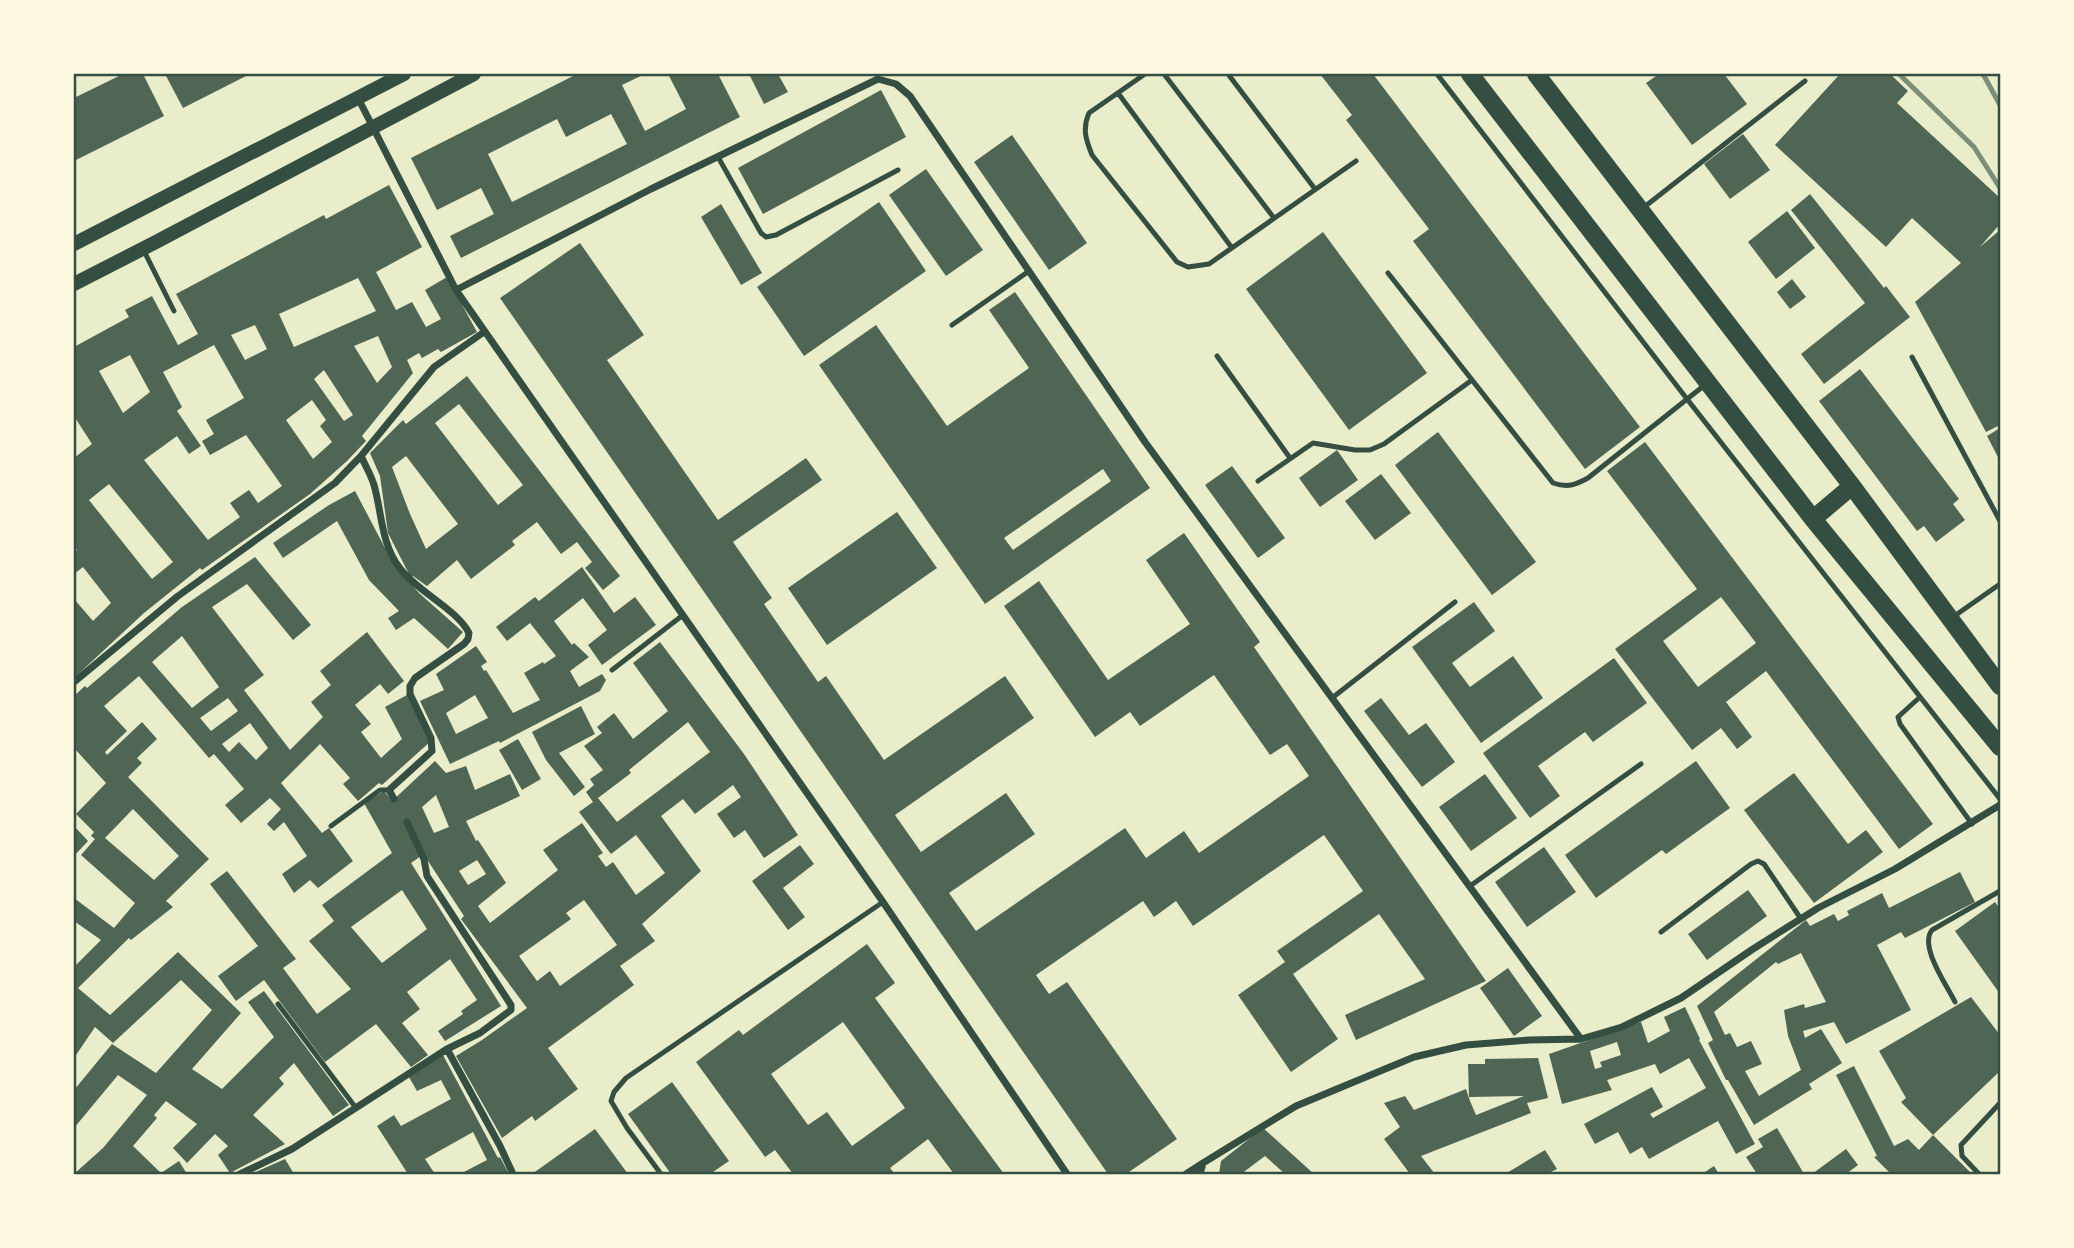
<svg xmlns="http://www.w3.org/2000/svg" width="2074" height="1248" viewBox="0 0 2074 1248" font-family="Barlow,sans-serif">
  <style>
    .building { fill: #4f6655; fill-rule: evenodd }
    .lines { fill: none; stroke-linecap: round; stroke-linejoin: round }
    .service { stroke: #344e41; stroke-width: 5 }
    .minor { stroke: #344e41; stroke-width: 7 }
    .secondary { stroke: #344e41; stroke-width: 14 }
    .primary { stroke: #344e41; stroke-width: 18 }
    .rail { stroke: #7c8e77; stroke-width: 5 }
    .neatline { fill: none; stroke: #344e41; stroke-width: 2.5 }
  </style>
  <rect width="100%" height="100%" fill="#e9edc9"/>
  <!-- building -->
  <path class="building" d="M123,74H143L164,116L74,161V98Z
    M165,74H250L183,108Z
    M577,74H645L622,85L645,131L686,109L668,74H718L740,117L461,258L450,236L494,214L481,188L437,210L411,158ZM611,114L627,144L512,202L488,154L557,119L566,137Z
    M749,74H778L788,92L764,104Z
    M1320,74H1373L1640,427L1585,469L1413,241L1429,229L1346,120L1352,115Z
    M1659,74H1724L1747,104L1692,145L1646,83Z
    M1840,74H1890L1908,91L1897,103L2000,198V224L1980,247L2000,230V425L1986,432L1915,302L1961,263L1912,218L1886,247L1775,145Z
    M881,90L906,137L763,214L738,168Z
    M1743,134L1770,170L1730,199L1704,164Z
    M1012,135L1087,243L1049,270L974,162Z
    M926,169L983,250L946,276L889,195Z
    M389,185L422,247L376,272L396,310L412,302L426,327L441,319L425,290L447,277L477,332L441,352L438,349L422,358L419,353L407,360L413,373L362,436L366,441L347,461L310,494L202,570L200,568L144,613L74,678V599L93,621L111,603L83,567L74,574V553L77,550L74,546V458L92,444L74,416V347L129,317L125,310L152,296L178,345L198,334L176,294L324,215L326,219ZM358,278L376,311L294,347L279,314ZM255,325L267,349L245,360L231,335ZM378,336L392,367L377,383L354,346ZM214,345L244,398L206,420L214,434L202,441L210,455L246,435L282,486L258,503L249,490L230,503L240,517L208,540L144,460L177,436L189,454L201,446L177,411L182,407L163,372ZM130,355L150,392L123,413L99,371ZM324,370L353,415L344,421L314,379ZM312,400L326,420L320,426L332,442L313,459L286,420ZM109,484L173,562L152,579L89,500Z
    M1810,194L1884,288L1886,286L1910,317L1824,384L1801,354L1865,303L1791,210Z
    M879,202L926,271L804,356L757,287Z
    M721,204L762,273L741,285L701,217Z
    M1787,211L1815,248L1776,279L1748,242Z
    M1323,232L1427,373L1349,430L1246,289Z
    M580,243L644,335L607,360L718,520L806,458L822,480L733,542L772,598L764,604L818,682L826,676L884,760L1005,676L1034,718L895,815L921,852L1006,793L1035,834L949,893L976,931L1125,828L1146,858L1184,831L1199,853L1309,776L1287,744L1270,755L1214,675L1140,726L1130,712L1095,737L1004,606L1039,581L1108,680L1190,624L1146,560L1184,533L1260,642L1254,647L1486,981L1356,1040L1345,1015L1425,979L1379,914L1293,974L1338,1039L1291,1072L1238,995L1285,962L1277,951L1363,891L1324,835L1193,926L1176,901L1154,917L1143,901L1036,975L1049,994L1067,982L1177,1139L1126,1174H1108L500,298Z
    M1792,279L1806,297L1790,309L1777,292Z
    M1015,292L1150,488L985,604L819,365L876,325L947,426L1029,368L989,310ZM1103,469L1111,481L1013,550L1004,538Z
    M1860,369L1959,499L1953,504L1965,520L1936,542L1924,526L1917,531L1819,401Z
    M467,376L620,576L603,590L585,568L592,562L577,542L561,554L537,522L512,541L515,545L471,579L457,560L427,586L413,576L411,578L388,533L380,476L370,453L403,420L406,424ZM459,404L523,485L498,505L435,423ZM406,456L458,524L426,549L410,514L392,467Z
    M2000,428V461L1987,436Z
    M1438,432L1536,562L1492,595L1395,465Z
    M1645,442L1933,824L1899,849L1766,671L1726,702L1752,737L1737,749L1721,728L1692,750L1615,649L1697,589L1607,471ZM1721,597L1756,643L1698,687L1663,641Z
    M1337,450L1358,480L1320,507L1299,478Z
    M1232,466L1285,538L1258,558L1205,485Z
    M1381,474L1411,513L1375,540L1345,501Z
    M355,491L394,565L419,593L463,632L448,649L414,618L396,630L388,618L399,611L369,580L337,521L283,558L273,543L329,505Z
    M897,512L937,568L827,645L788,588Z
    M255,557L311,625L293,640L247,584L212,607L264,675L244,690L290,750L323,717L311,702L331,685L320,671L367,632L404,681L388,694L380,684L355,705L371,724L361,732L381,758L402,739L385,707L407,695L431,741L382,785L379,783L358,801L343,784L350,778L320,744L281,783L322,833L329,828L353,861L318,888L310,880L294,893L282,874L307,856L284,822L274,831L267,824L281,809L270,798L241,823L225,805L244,789L214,754L209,758L139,676L104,706L127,731L105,752L107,755L142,722L157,739L137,758L142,763L128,777L209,859L166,901L173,907L131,940L129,938L78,988L110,1015L178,952L241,1013L192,1069L222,1089L274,1037L248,1002L264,991L349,1105L333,1116L294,1063L279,1078L284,1084L253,1115L285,1144L230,1173L218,1155L228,1146L215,1134L187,1163L173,1148L197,1124L166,1101L154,1115L157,1118L133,1146L161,1173L179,1161L187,1174H74L103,1148L147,1095L118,1075L74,1128V1090L112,1044L156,1073L212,1010L181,980L113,1043L95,1027L74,1058V967L101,940L74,921V898L114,928L135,903L81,855L95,839L91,836L94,832L76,814L106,783L74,748V696L85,686L87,688L182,607ZM182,636L219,687L192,708L152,662ZM228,698L238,711L211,731L200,718ZM250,723L268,748L256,760L239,742L229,752L222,744ZM133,809L179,856L154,880L105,838Z
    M582,567L614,613L635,597L656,625L602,665L588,645L607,630L583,598L554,621L572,645L574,643L589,657L570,671L579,687L602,674L606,680L600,691L500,743L499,741L450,764L420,701L444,690L436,674L476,646L487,662L481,666L484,671L486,670L513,713L540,700L524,673L543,662L544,664L556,656L530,623L507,641L496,627L535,597L539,601ZM475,695L488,718L456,734L446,713Z
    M1474,602L1495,631L1452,663L1470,687L1513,656L1543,698L1481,743L1412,647Z
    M660,642L744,754L798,835L764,858L745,830L734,838L717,814L741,797L733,785L695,814L683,799L661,816L701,871L642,924L655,941L620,966L634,985L548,1048L578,1089L535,1121L532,1116L502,1138L456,1056L482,1040L527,1008L461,919L464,916L428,861L421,856L411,863L501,1006L445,1041L438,1031L463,1014L461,1011L477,1000L450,959L407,992L420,1009L402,1023L428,1055L411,1067L376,1024L325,1062L264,980L236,1001L218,976L258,946L210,884L227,871L296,959L283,968L317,1014L351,989L309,941L334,921L322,905L392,853L364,803L384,791L392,801L435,761L446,773L466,766L475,790L510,774L520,796L466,821L476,841L478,840L506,883L478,906L490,923L558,870L543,850L582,823L603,853L598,856L606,867L613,862L636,895L665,873L636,835L611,854L579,812L593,802L586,792L594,785L590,779L603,770L584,746L602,733L597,727L614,713L633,739L668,711L633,663ZM688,722L710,752L617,822L598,798L631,773L629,770ZM436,795L449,827L434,833L422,807ZM477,860L486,874L468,885L459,871ZM402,890L427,929L382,963L351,927ZM584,900L617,945L560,986L550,971L537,981L519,956L571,919L566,913Z
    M1614,658L1647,703L1593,742L1585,732L1538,766L1560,796L1530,818L1483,753Z
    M1381,698L1409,735L1426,723L1455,762L1422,787L1364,711Z
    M581,706L595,734L559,753L585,787L574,796L546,760L532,732Z
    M518,739L541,779L522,790L499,750Z
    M1696,761L1730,808L1666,854L1662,850L1596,898L1565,855Z
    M1794,773L1848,844L1866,830L1883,852L1814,903L1744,810Z
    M1485,774L1517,818L1471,851L1439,807Z
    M74,826L88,841L74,856Z
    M800,845L814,864L783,888L805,917L788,930L752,881Z
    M1544,847L1576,892L1527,927L1495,882Z
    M1960,872L1975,902L1905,938L1901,932L1877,945L1911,1010L1846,1044L1834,1022L1803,1031L1805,1038L1821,1029L1842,1063L1809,1084L1812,1089L1754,1125L1728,1080H1726L1708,1043L1713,1040L1697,1006L1806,920L1810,926L1834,914L1838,921L1849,915L1847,911L1882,893L1889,908ZM1801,953L1826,1002L1805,1008L1804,1004L1784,1010L1788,1036L1801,1070L1759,1096L1745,1071L1762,1064L1751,1041L1737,1047L1730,1033L1725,1035L1714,1012L1776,962L1778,964Z
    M1748,890L1767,916L1707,960L1688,934Z
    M1995,902L2000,909V994L1955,931Z
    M867,944L895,983L875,998L1004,1174H954L928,1139L890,1168L895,1174H793L775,1150L765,1157L696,1062L739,1030L743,1035ZM843,1022L905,1108L852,1146L827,1112L808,1125L771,1074Z
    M1508,968L1542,1016L1514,1036L1480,988Z
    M1971,997L2000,1035V1071L1933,1135L1901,1102L1906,1098L1879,1051Z
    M1685,1007L1700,1039L1699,1040L1755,1144L1736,1154L1718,1121L1649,1159L1642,1147L1630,1154L1618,1132L1595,1144L1584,1124L1652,1087L1663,1107L1650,1114L1653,1118L1706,1088L1689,1058L1660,1074L1655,1064L1607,1080L1612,1090L1562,1104L1549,1054L1641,1022L1648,1043L1670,1031L1664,1017ZM1617,1042L1621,1055L1600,1062L1602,1067L1595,1069L1590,1051Z
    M443,1055L498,1158L500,1157L509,1174H460L487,1160L473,1132L425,1159L435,1174H408L377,1126L394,1115L401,1126L451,1099L441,1080L417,1091L409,1077Z
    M1538,1058L1548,1098L1527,1103L1531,1113L1421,1156L1435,1174H1410L1384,1139L1400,1127L1384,1103L1405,1096L1414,1110L1466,1089L1470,1101L1476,1115L1524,1096L1469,1097L1468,1064H1485V1059Z
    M1854,1066L1894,1146L1908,1139L1919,1150L1933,1135L1972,1174H1891L1874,1157L1877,1156L1836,1075Z
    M672,1082L729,1161L710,1174H671L628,1114Z
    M1263,1128L1314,1174H1285L1265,1156L1241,1174H1219L1221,1161Z
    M1777,1128L1804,1174H1757L1746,1157L1763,1147L1758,1139Z
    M595,1129L628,1174H532Z
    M1846,1149L1858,1165L1846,1174H1812Z
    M1545,1150L1557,1169L1547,1174H1505Z
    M285,1159L294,1174H251Z
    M1714,1166L1719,1174H1702Z"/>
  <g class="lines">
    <!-- service -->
    <path class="service" d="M1145,74L1089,113C1082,129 1086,140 1092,155L1177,262L1188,267L1209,264L1356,161
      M1164,74L1274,218
      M1228,74L1315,189
      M1437,74L1687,399L2000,799
      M1118,93L1232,248
      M718,157L761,233L766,237L776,235L898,170
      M1643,208L1805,81
      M143,249L174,311
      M1388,273L1553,483C1568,488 1575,485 1588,478L1706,384
      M952,325L1029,271
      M1217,356L1290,458
      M1912,357L2000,521
      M1258,481L1313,443L1355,450H1370L1384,444L1472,380
      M1953,617L2000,584
      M612,670L683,615
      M1920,697L1898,717L1900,724L1972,824
      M1332,698L1455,602
      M331,826L380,790H389
      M1470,886L1641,764
      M1661,932L1751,864L1758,861L1764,864L1801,919
      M1955,1002C1946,984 1919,946 1932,930L2000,891
      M278,1004L356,1108
      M661,1174L627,1128L611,1101L614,1092L626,1078L883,902
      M1979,1174L1962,1156L1961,1145L2000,1103
      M1999,1174L2000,1172"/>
    <!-- minor -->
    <path class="minor" d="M358,98L456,290L883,902L1067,1174
      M456,290L651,189L878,79L896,84L910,96L1145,442L1581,1039
      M361,456C365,465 371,475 374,485C382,513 381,543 399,567C416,591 457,609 469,633L468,639L464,644L415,678L410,686V694L431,738L432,751L389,790L394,799
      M74,682L178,596L335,483L361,456L434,367L484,332
      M447,1049L500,1146L513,1174
      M240,1174L292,1149L447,1049L480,1033L511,1010V1005L427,876L424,859L407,822
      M1186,1174L1203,1163
      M1200,1174L1203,1163L1296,1106L1414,1057L1466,1045L1529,1040L1581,1039L1622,1027L1681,998L1753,949L1818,908L1895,869L2000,805"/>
    <!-- secondary -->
    <path class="secondary" d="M74,244L404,74
      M74,284L154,243L474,74"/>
    <!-- primary -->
    <path class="primary" d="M1470,74L1813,519L2000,747
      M1536,74L1852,486L2000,686
      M1813,519L1852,486"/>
    <!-- rail -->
    <path class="rail" d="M1899,74L1974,147L2000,188
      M1983,74L2000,105"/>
  </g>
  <!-- border -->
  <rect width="2074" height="1248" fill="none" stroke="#fefae0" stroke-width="150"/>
  <rect x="75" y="75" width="1924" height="1098" class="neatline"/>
</svg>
